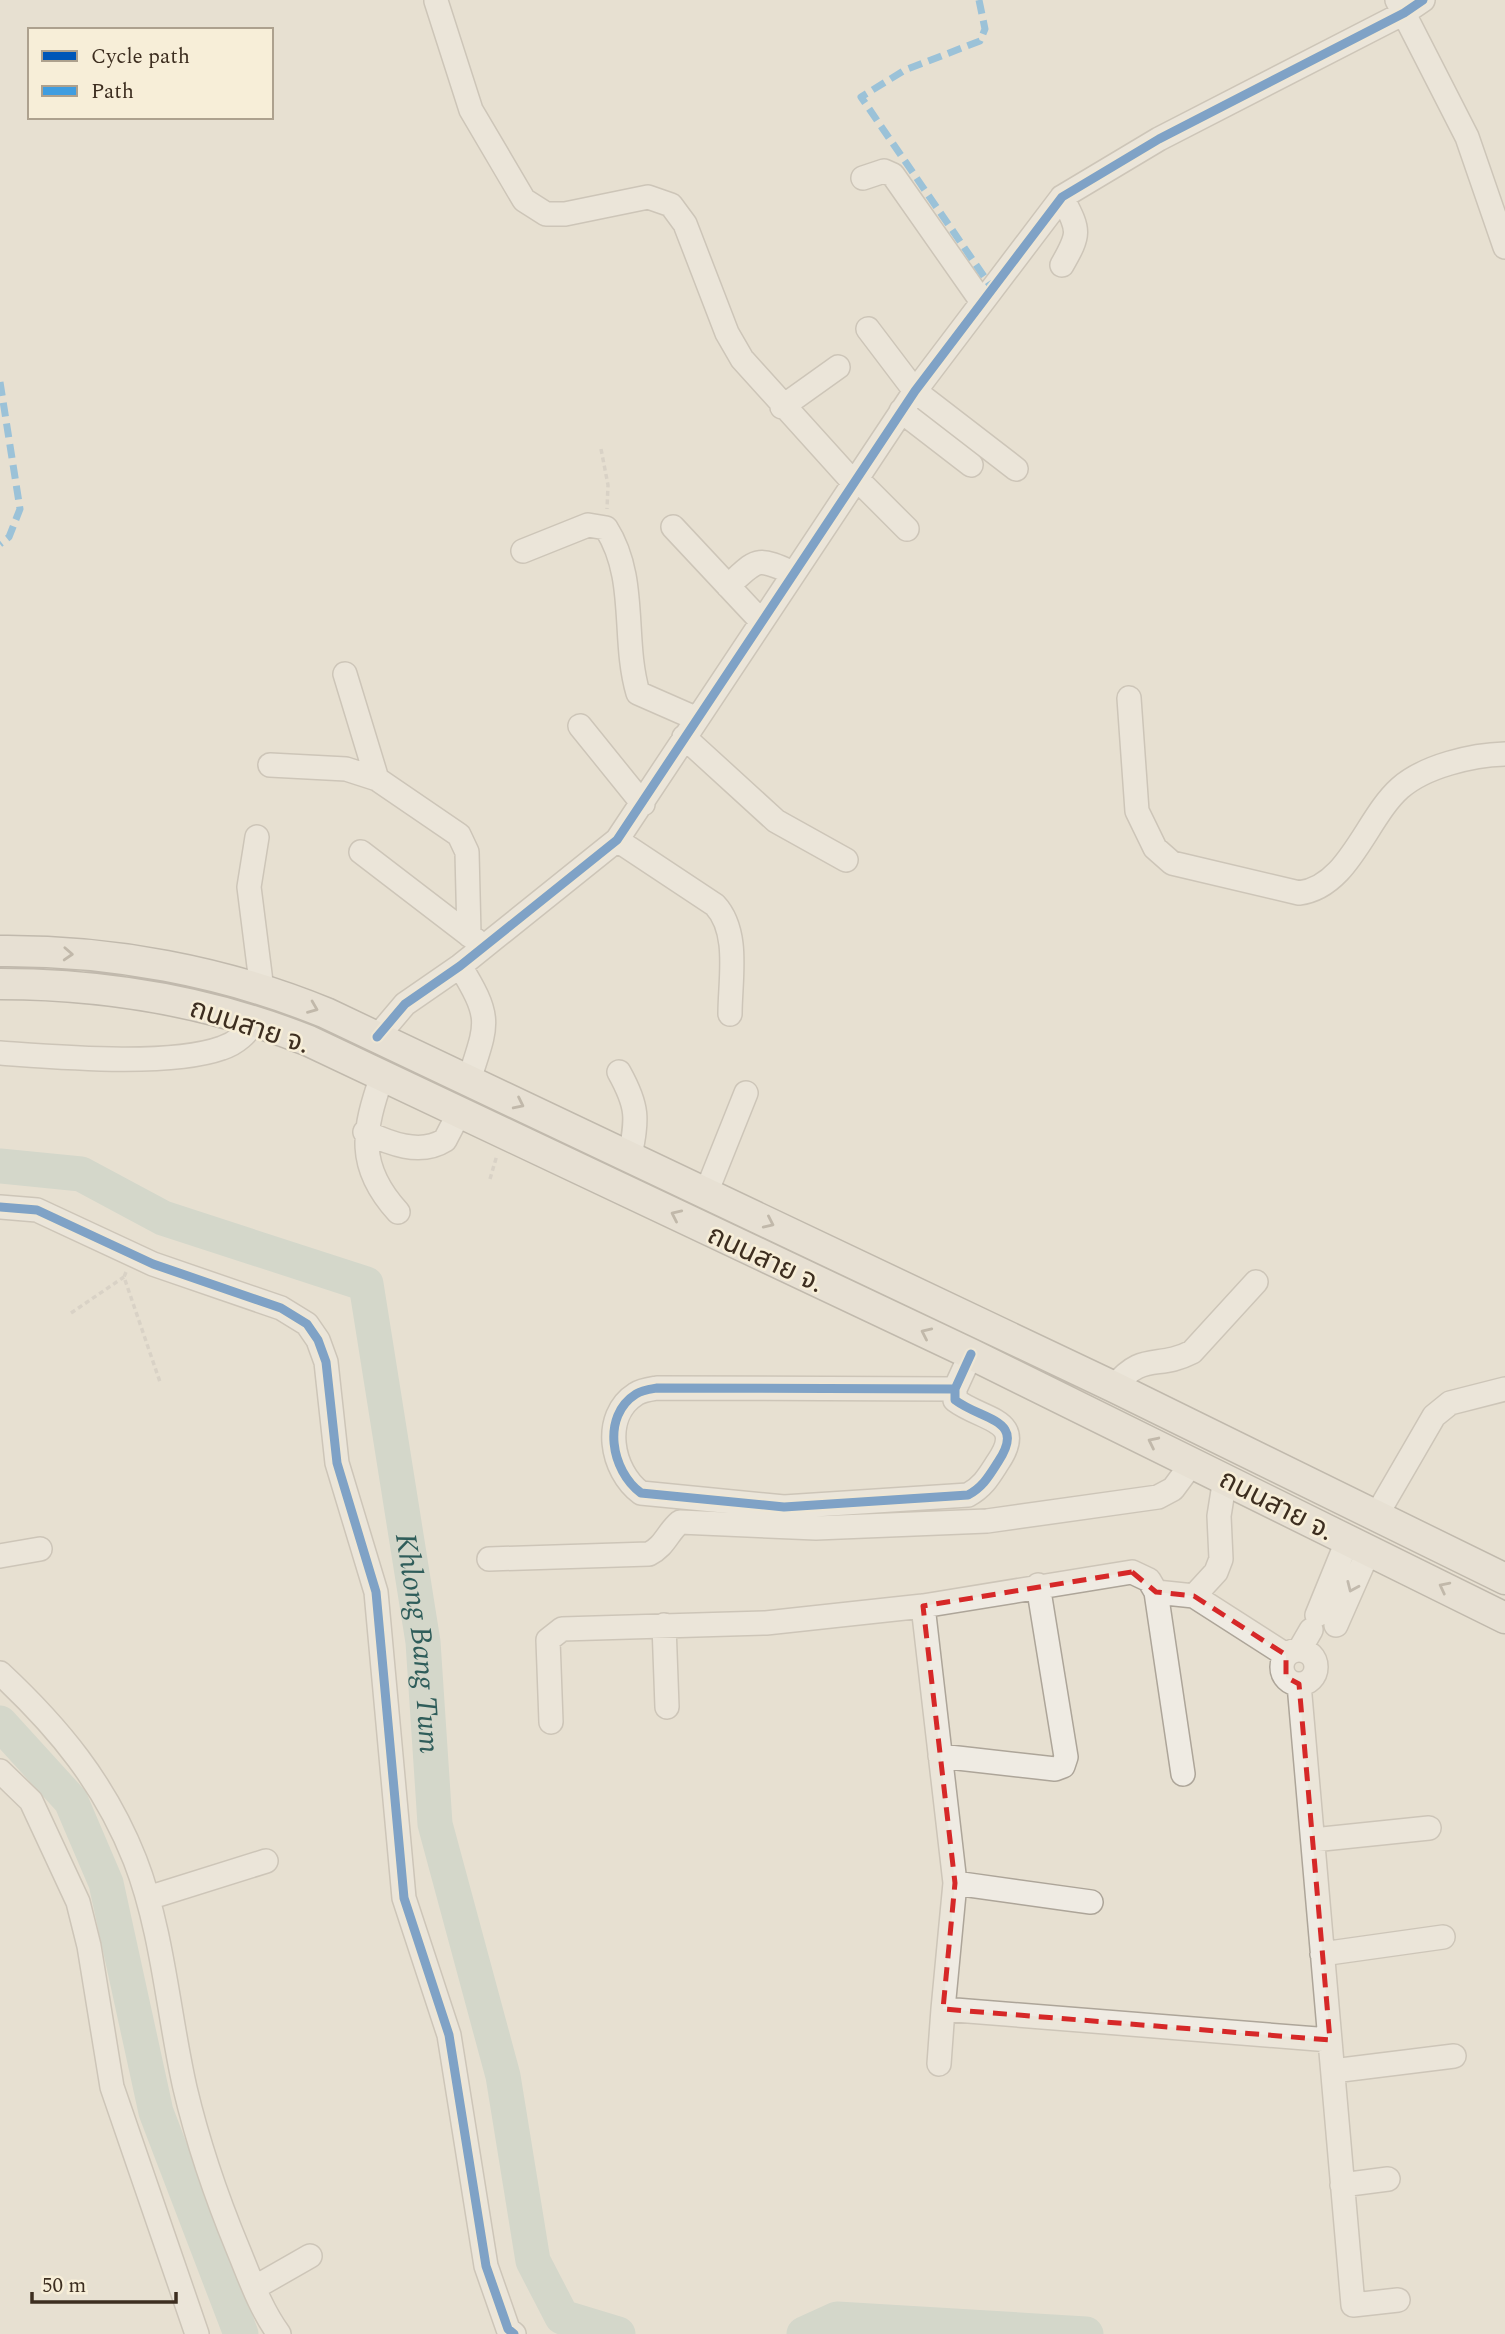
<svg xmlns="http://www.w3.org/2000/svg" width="1505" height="2334" viewBox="0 0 1505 2334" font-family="Spectral,'Noto Sans Thai',serif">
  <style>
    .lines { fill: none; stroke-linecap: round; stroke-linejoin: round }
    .river { stroke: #bcccc2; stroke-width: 35 }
    .minor-casing { stroke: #ada599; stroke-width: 26 }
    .major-casing { stroke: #928b80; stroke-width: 33 }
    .path { stroke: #c8c2b9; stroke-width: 3.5; stroke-dasharray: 5 3.5; stroke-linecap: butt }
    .minor { stroke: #efebe3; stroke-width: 23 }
    .major { stroke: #e6e1d4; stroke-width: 30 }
    .quiet { stroke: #3f9de0; stroke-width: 7; stroke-dasharray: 14 7; stroke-linecap: butt }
    .cycleway-casing { stroke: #f7eed8; stroke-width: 13 }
    .cycleway { stroke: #0057b8; stroke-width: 9 }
    .oneway { stroke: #92887a }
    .oneway2 { stroke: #968c82 }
    .marked { fill: none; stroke: #d62828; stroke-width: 5; stroke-dasharray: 14 9; stroke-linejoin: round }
    .labels { text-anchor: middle; stroke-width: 5; stroke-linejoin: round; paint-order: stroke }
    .street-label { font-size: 28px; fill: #3d2e20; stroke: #f7eed8 }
    .water-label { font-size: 30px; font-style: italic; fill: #2f5d5a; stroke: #f7eed8 }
  </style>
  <rect width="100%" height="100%" fill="#e7e0d1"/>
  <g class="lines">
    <!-- river -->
    <g class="river">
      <path id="s1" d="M0,1166L81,1174L163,1218L366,1284L423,1642L435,1824L503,2076L533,2261L562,2317L618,2334"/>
      <path d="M0,1723L71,1801L106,1883L156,2112L241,2334"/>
      <path d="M804,2334L837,2319L1086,2334"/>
    </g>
    <!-- minor casing -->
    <g class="minor-casing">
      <path id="minor" d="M1397,0L1467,137L1505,247
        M436,1L471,110L524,200L546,214H565L648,197L671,205L685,224L727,333L742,359L854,483
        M863,178L884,171L893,175L982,302
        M1062,265C1081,232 1079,231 1062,197
        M868,329L915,391L1016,469
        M782,407L838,367
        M901,411L971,465
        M857,479L907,529
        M673,527L761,621
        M523,551L588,525L606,528C638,578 622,639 638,693L695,718
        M728,586C758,559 755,556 793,573
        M345,674L377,779
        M1129,698L1137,811L1155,848L1172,863L1299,893C1349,887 1366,818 1400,788C1425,766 1472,755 1505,754
        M580,726L643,804
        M684,737L776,821L846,860
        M270,765L346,769L377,779L459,835L467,852L469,935
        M257,837L249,887L262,990
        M617,840L715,905C740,932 730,979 730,1014
        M361,852L477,941
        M460,966C493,1020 487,1023 469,1080
        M377,1037L405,1004L460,966L617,840L915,391L1062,197L1159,139L1404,13L1423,0
        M0,1053C57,1057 169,1067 222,1048C237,1043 246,1034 255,1021
        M619,1072C639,1108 637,1118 630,1157
        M382,1076C363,1131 356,1166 398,1212
        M365,1132C389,1143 420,1156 445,1140L459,1113
        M706,1193L746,1093
        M0,1207L37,1210L153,1264L281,1308L307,1324L318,1340L326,1362L337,1463L376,1592L404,1898L449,2035L486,2266L508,2329L514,2334
        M1114,1387C1143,1351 1157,1370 1192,1352L1256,1282
        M955,1389L657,1388C651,1389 642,1390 636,1394C601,1416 611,1471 641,1493L784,1507L968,1495C983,1487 989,1476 998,1462C1027,1419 983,1421 955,1400V1389L971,1354
        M1376,1516L1434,1416L1450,1403L1505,1389
        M0,1556L40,1549
        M489,1559L649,1554C665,1546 667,1533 680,1522L816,1528L987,1521L1158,1497L1173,1489L1193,1462
        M1156,1592L1194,1596L1286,1655
        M1194,1596L1216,1572L1221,1559L1219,1516L1225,1478
        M923,1606L955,1883L943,2009L1330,2040
        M1317,1615L1348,1539
        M664,1625L667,1707
        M1336,1625L1369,1550
        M1300,1649L1311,1630
        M1282 1667a17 17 0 1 1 34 0a17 17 0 1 1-34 0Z
        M0,1673C59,1728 105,1784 135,1860C163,1932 168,2013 185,2088C198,2143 216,2196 238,2249C250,2278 260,2308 279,2334
        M1299,1684L1353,2305L1398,2300
        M551,1722L548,1640L562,1629L766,1623L923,1606L1132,1572L1149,1580L1156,1592L1183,1774
        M940,1756L1055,1769L1063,1766L1066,1757L1038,1585
        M0,1771L31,1801L78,1902L89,1946L112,2087L197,2334
        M1313,1840L1429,1828
        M955,1883L1091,1902
        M148,1898L266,1861
        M1322,1954L1443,1937
        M939,2064L943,2009
        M1333,2071L1454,2056
        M1342,2185L1388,2179
        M254,2288L310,2256"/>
    </g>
    <!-- major casing -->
    <g class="major-casing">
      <path id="major" d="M0,951C110,950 224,971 326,1013L1114,1387L1505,1579
        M0,984C105,984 211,1002 309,1041L971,1354L1505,1618"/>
    </g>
    <!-- path -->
    <path class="path" d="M601,449L608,485L607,509
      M490,1179L497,1155
      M126,1272L124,1277L160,1382
      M71,1313L124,1277"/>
    <!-- minor -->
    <use href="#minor" class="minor"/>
    <!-- major -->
    <use href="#major" class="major"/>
    <!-- quiet -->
    <path class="quiet" d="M979,0L985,29L980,41L905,70L861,97L992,288
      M0,382L20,509L9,537L0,544"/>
    <!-- cycleway casing -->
    <g class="cycleway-casing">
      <path id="cycleway" d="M377,1037L405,1004L460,966L617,840L915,391L1062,197L1159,139L1404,13L1423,0
        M0,1207L37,1210L153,1264L281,1308L307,1324L318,1340L326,1362L337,1463L376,1592L404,1898L449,2035L486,2266L508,2329L514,2334
        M955,1389L657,1388C651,1389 642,1390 636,1394C601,1416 611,1471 641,1493L784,1507L968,1495C983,1487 989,1476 998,1462C1027,1419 983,1421 955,1400V1389L971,1354"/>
    </g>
    <!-- cycleway -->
    <use href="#cycleway" class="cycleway"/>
  </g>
  <!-- one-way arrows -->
  <defs><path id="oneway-chevron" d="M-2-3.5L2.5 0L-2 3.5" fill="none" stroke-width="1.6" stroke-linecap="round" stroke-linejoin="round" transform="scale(1.75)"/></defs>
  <g class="oneway">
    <use href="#oneway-chevron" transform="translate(68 954) rotate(3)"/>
    <use href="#oneway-chevron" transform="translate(313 1008) rotate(22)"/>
    <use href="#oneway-chevron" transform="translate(519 1104) rotate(26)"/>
    <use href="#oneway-chevron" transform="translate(676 1215) rotate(-155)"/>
    <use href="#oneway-chevron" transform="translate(769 1223) rotate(25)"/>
    <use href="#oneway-chevron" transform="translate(926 1333) rotate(-155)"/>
    <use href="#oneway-chevron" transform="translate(1153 1442) rotate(-154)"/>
    <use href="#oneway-chevron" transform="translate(1444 1587) rotate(-153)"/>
  </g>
  <use class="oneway2" href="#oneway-chevron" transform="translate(1352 1587) rotate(114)"/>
  <!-- marked area -->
  <path d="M0 0H1505V2334H0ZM1132,1572L1156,1592L1194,1596L1286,1655V1677L1299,1684L1330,2040L943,2009L955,1883L923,1606Z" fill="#e7e0d1" fill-opacity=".55" fill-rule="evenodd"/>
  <path class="marked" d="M1132,1572L1156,1592L1194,1596L1286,1655V1677L1299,1684L1330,2040L943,2009L955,1883L923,1606Z"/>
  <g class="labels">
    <!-- street labels -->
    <g class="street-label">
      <text transform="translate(250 1025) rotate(18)" y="10">ถนนสาย จ.</text>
      <text transform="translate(766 1258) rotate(25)" y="10">ถนนสาย จ.</text>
      <text transform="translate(1277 1504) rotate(27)" y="10">ถนนสาย จ.</text>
    </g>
    <!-- water labels -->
    <g class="water-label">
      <text dy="10" stroke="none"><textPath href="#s1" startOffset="751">Khlong Bang Tum</textPath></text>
    </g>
  </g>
  <!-- legend -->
  <rect x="28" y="28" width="245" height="91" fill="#f7eed8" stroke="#ada18e" stroke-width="2"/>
  <rect x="42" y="51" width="35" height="10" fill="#0057b8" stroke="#ada18e" stroke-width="2"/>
  <text x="91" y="63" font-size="21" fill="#3d2e20">Cycle path</text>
  <rect x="42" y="86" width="35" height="10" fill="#3f9de0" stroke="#ada18e" stroke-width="2"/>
  <text x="91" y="98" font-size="21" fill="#3d2e20">Path</text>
  <!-- scale -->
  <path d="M32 2292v10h144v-10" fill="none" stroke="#3d2e20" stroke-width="3.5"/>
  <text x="42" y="2292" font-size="21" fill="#3d2e20" stroke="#f7eed8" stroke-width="5" paint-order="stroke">50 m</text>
</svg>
